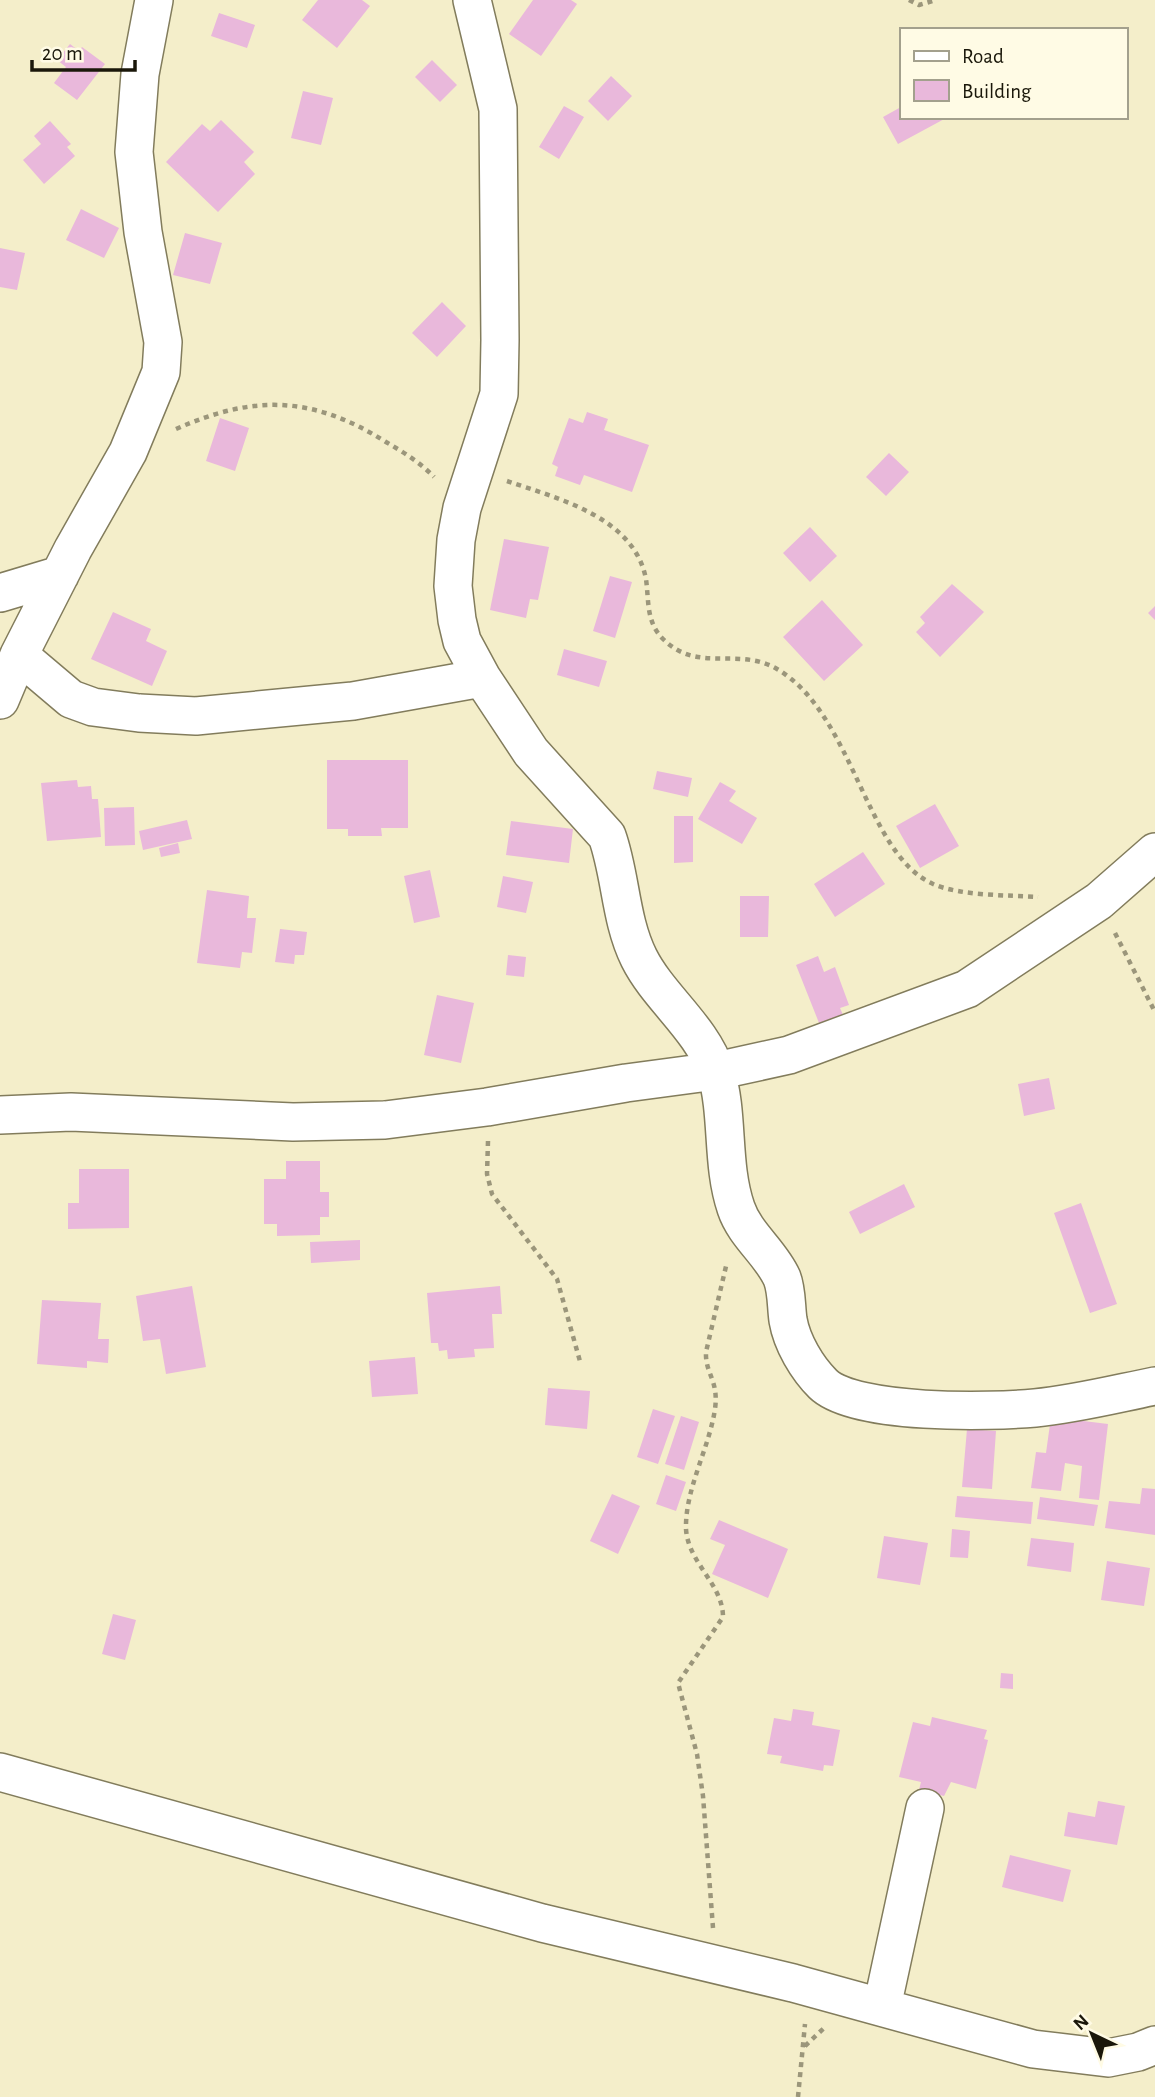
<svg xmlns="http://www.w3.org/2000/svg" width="1155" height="2097" viewBox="0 0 1155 2097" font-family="'Alegreya Sans',sans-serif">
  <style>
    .building { fill: #e9b8db }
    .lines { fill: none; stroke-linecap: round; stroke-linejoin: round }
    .minor-casing { stroke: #827c5c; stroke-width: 40 }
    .path { stroke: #9b967b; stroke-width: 4.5; stroke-dasharray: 5 5; stroke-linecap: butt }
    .minor { stroke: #fff; stroke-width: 37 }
  </style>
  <rect width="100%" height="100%" fill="#f4eeca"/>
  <!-- building -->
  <path class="building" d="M318,0H362L370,6L337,48L302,20Z
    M533,0H571L577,4L541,56L509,34Z
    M219,13L255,25L247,48L211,36Z
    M70,44L79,51L82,47L105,64L77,100L54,83L66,67L57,60Z
    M432,60L457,85L440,102L415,77Z
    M611,76L632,96L608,121L588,101Z
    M303,91L333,98L321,145L291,138Z
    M564,106L584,117L559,159L539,147Z
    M901,107V117H948L898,144L883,117Z
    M221,120L254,152L244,162L255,174L218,212L166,162L202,124L210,131Z
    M50,121L71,144L67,147L75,156L44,184L23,160L41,144L34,136Z
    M81,209L119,228L104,258L66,240Z
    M185,233L222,243L210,284L173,275Z
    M0,248L25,253L17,290L0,287Z
    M442,302L466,326L437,357L412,333Z
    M587,412L608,419L604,430L649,445L632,492L584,475L580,485L555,476L558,467L552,464L569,418L583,423Z
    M220,418L249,428L235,471L206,461Z
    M889,453L909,472L886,496L866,477Z
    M810,527L837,556L810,582L783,553Z
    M504,539L549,547L538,600L530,599L526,618L490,610Z
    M610,576L632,582L615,638L593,631Z
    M952,584L984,612L940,657L916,632L925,623L920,617Z
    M822,600L863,645L824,681L783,637Z
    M1155,606V620L1148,613Z
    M113,612L151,629L146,641L167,651L152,686L91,659Z
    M564,649L607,661L599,687L557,675Z
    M327,760H408V828H381L382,836H348V829H327Z
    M657,771L692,778L688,797L653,789Z
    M77,780L78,787L91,786L92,799H98L101,837L47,841L41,783Z
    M720,782L736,791L729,801L757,818L742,844L698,819Z
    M935,804L959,846L920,868L896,826Z
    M134,807L135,845L105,846L104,808Z
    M674,816H693V862L674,863Z
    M187,820L192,839L143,850L139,831Z
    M511,821L573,829L569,863L506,855Z
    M178,843L180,853L161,857L159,848Z
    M863,852L885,884L835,917L814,884Z
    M430,870L440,917L414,923L404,876Z
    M503,876L533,882L526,913L497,907Z
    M207,890L249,896L247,918H256L252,953L242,952L240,968L197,963Z
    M740,896H769L768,937H740Z
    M280,929L307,932L304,955H295L294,964L275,962Z
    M508,955L526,957L524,977L506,975Z
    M818,956L824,972L835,967L849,1005L840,1008L847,1024L823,1033L796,965Z
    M437,995L474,1003L461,1063L424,1055Z
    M1049,1078L1055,1109L1024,1116L1018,1084Z
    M286,1161H320V1192H329V1217H320V1235L277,1236V1224H264V1179H286Z
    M79,1169H129V1228L68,1229V1203H79Z
    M904,1184L915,1207L860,1234L849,1212Z
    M1081,1203L1117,1304L1090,1313L1054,1213Z
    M360,1240V1260L311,1263L310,1242Z
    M192,1286L206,1367L166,1374L160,1339L143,1341L136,1296Z
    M500,1286L502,1314H492L494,1348L474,1349L475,1357L448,1359L447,1350L439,1351L438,1343H431L427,1293Z
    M42,1300L101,1303L98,1339H109L108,1363L87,1361V1368L37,1364Z
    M415,1357L418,1394L372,1397L369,1361Z
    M548,1388L590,1391L587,1429L545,1425Z
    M653,1409L675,1416L658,1464L637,1457Z
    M681,1416L699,1422L684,1470L665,1464Z
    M1051,1417L1108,1424L1099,1500L1079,1498L1082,1466L1065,1463L1061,1491L1031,1488L1036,1452L1046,1453Z
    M967,1429L996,1431L992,1489L962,1487Z
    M666,1475L686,1482L676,1511L656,1504Z
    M1142,1488L1155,1489V1535L1105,1528L1109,1501L1140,1504Z
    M612,1494L640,1506L618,1554L590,1541Z
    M957,1496L1033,1502L1031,1524L955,1517Z
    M1040,1497L1098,1505L1094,1526L1037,1519Z
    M719,1520L788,1549L768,1598L712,1574L725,1545L710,1539Z
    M952,1529L970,1531L968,1558L950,1557Z
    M884,1536L928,1543L920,1585L877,1578Z
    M1031,1538L1074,1543L1071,1572L1027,1566Z
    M1107,1561L1150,1568L1144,1606L1101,1600Z
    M113,1614L136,1620L125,1660L102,1654Z
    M1001,1673L1013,1674V1689L1000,1688Z
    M793,1709L814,1712L812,1725L840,1730L833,1766L824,1765L823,1771L780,1763L782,1756L767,1754L774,1718L791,1721Z
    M932,1717L987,1730L984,1739L988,1740L976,1789L951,1782L944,1796L919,1790L921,1782L899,1777L913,1722L930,1726Z
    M1098,1801L1125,1806L1117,1845L1064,1836L1068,1812L1095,1817Z
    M1010,1855L1071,1870L1063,1902L1002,1887Z"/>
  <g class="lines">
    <!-- minor casing -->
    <g class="minor-casing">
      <path id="minor" d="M472,0L498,109L500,340L499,394L462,508L456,540L453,586L457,620L462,641L482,678L531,752L607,836C621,875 620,920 639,958C659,998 702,1028 716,1072C729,1115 721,1164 736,1208C745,1235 771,1253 782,1278C787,1291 786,1306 788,1320C792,1343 807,1368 823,1384C855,1415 991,1412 1035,1408C1076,1404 1115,1394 1155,1386
        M0,593L60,575
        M19,655L71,699L93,707L139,713L196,716L353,701L482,678
        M0,700L19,655L73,549L128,452L161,372L163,342L143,232L134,152L140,74L154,0
        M0,1115L71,1112L293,1122L385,1120L487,1107L626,1083L716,1071L789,1055L967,989L1099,901L1155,852
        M0,1772L542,1923L793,1983L1033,2049L1108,2058L1138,2052L1155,2045
        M882,2007L925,1808"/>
    </g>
    <!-- path -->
    <path class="path" d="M909,0L919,5L936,0
      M176,429C255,394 313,396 386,442C403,452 421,463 434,477
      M507,481C559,499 634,517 646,579C649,601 646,622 663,639C698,674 738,646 777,669C854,714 865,854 933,884C960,896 1008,895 1038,897
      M1115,933L1155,1012
      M488,1141L487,1174L492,1194L557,1279L581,1365
      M713,1928L703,1796L697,1754L678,1683L723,1617C723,1584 688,1563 686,1529C685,1489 709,1449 715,1409C719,1380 705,1374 706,1352L727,1262
      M805,2046L824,2028
      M798,2097L805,2024"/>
    <!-- minor -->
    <use href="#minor" class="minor"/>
  </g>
  <!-- legend -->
  <rect x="900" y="28" width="228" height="91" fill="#fffbe5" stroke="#a3a08d" stroke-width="2"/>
  <rect x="914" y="51" width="35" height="10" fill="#ffffff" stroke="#a3a08d" stroke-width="2"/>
  <text x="962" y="63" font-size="21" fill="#1a170a">Road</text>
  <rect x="914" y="80" width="35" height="21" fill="#e9b8db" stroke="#a3a08d" stroke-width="2"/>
  <text x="962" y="98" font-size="21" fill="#1a170a">Building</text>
  <!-- north arrow -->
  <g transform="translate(1092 2034) rotate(317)" stroke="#fffbe5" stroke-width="5" paint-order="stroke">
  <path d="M0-5L12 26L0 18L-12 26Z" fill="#1a170a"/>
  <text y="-10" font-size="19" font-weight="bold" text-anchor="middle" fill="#1a170a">N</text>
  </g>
  <!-- scale -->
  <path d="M32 60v10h103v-10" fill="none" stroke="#1a170a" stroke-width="3.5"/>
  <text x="42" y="60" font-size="21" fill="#1a170a" stroke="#fffbe5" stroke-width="5" paint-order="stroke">20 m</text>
</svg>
